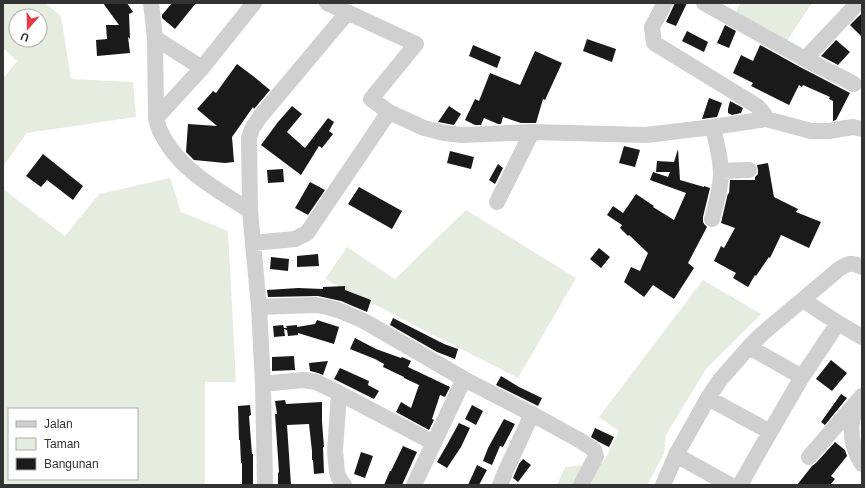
<svg xmlns="http://www.w3.org/2000/svg" width="865" height="488" viewBox="0 0 865 488" font-family="Arial,sans-serif">
  <style>
    .green { fill: #e6ecdf; fill-rule: evenodd }
    .building { fill: #1a1a1a }
    .lines { fill: none; stroke-linecap: round; stroke-linejoin: round }
    .street { stroke: #d0d0d0; stroke-width: 16 }
  </style>
  <rect width="100%" height="100%" fill="#fff"/>
  <!-- green -->
  <path class="green" d="M3,3H45L61,16L71,79L133,82L136,117L27,133L3,166V79L17,61L3,48ZM16,16H40V40H16Z
    M740,3H812L781,50L730,25Z
    M170,178L181,212L228,231L236,382H205V485H3V189L65,236L99,194ZM9,409H137V479H9Z
    M466,210L576,278L518,378L325,279L347,247L395,279Z
    M703,280L761,314L706,369L666,435L664,454L647,485H557L565,467L603,463L619,431L599,417Z"/>
  <!-- building -->
  <path class="building" d="M103,3H127L133,12L129,14L130,39L128,37L130,53L97,56L96,40L107,39L106,25H119Z
    M172,3H196L175,29L162,18V15Z
    M675,3H687L676,26L666,22Z
    M862,13V37L850,25Z
    M725,25L736,31L729,48L717,43Z
    M687,31L708,42L704,52L682,41Z
    M587,39L616,49L612,62L583,51Z
    M836,40L850,52L838,65L821,56Z
    M473,45L501,57L497,68L469,56Z
    M760,45L800,67L850,93L836,120L833,121V101L829,99L830,97L803,85L802,87L799,85L789,105L751,86L753,83L733,73L741,55L753,61Z
    M535,51L562,63L545,100L543,99L536,123H521L503,117L501,124H498L484,118L481,125H475L465,120L475,99L479,101L490,73L520,85Z
    M237,64L253,76L270,90L254,109L253,107L232,137L234,162L225,163L194,160L186,152L188,124L217,126L197,109L213,91L216,93Z
    M709,98L722,103L717,117L702,119Z
    M730,101L743,108L741,113L732,115L728,113V109Z
    M292,106L302,114L287,132L305,148L328,118L334,122L329,131L333,134L322,148L319,146L301,175L261,145L278,122Z
    M449,106L461,114L454,125L438,122Z
    M624,146L640,150L635,167L619,163Z
    M678,149L680,180L704,187V186L710,188L703,217V222L705,225L707,227L688,263L694,268L674,299L653,285L644,297L624,282L631,267L640,271L648,253L629,235L628,236L620,228L622,225L607,215L613,206L623,213L636,194L654,206L653,207L674,220L686,193L650,180L653,172L668,177L670,172H656L657,161L674,162Z
    M450,151L474,157L471,169L447,163Z
    M43,154L83,186L73,200L47,180L41,187L26,176Z
    M768,163L774,197L798,209L796,212L821,222L809,248L781,235L770,258L769,257L756,276L755,275L748,287L733,278L736,273L714,261L721,246L724,248L735,228L721,223L728,193L729,194L730,180H755V177L758,174V170L757,165Z
    M498,164L503,168L495,184L489,180Z
    M283,169L284,182L268,183L267,170Z
    M310,182L325,190L308,215L295,208Z
    M359,187L402,211L392,229L348,204Z
    M599,248L610,257L601,268L590,259Z
    M318,254L319,266L297,267V256Z
    M271,257L289,259L288,271L270,269Z
    M345,286V290L371,300L367,312L341,301L318,296L268,297L267,290L298,288L323,289V287Z
    M393,318L444,344L458,349L455,359L437,352L390,325Z
    M317,320L339,327L334,344L298,333V335L288,336L287,330L284,329L285,336L274,337L273,326L283,325L284,328H287L286,326L297,325V327L315,324Z
    M355,338L376,349L401,358L402,357L411,361L408,367L450,387L445,397L440,395L432,419L434,420L429,430L396,412L401,402L411,408L419,385L404,378V377L383,367L384,364L375,359L350,349Z
    M294,356L295,370L272,371V357Z
    M831,360L847,373L832,391L816,379Z
    M328,361L323,375L318,373L310,371L309,363Z
    M340,368L369,381L368,385L379,391L374,399L334,379Z
    M501,376L519,387L542,398L538,406L496,385Z
    M841,394L847,398L825,425L821,422Z
    M285,400L286,404L322,402V422L324,447H323L324,473L314,474L313,460H312V451L309,424L287,425L291,485H278V473L279,472L275,414H277L275,401Z
    M250,405L251,415L249,416L252,454H253V485H242V463H241L240,440H239L238,406Z
    M472,405L483,411L476,425L465,419Z
    M504,419L515,424L503,447L500,446L492,465L483,461L488,448Z
    M459,423L470,428L461,447L447,468L437,462L448,443Z
    M595,428L614,437L609,447L599,442L591,437Z
    M835,442L845,450L847,456L831,476L835,479L830,485H797L812,466L816,463Z
    M403,446L417,452L402,485H384L390,471H391Z
    M361,452L373,456L365,478L354,474Z
    M523,459L531,465L518,482L513,478L519,464Z
    M477,465L487,470L479,485H468Z"/>
  <g class="lines">
    <!-- street -->
    <path class="street" d="M151,3L155,38L156,118C158,128 160,131 165,140C184,173 220,191 250,211L259,307L263,384L265,485
      M327,3L416,44L371,99L389,112
      M665,3L652,27L654,43L757,106L764,114L766,119
      M704,3L805,59L854,84
      M155,38L202,68
      M805,59L858,3
      M156,118L202,68L254,3
      M721,171L749,170
      M497,202L532,132
      M250,211L249,138L252,129L259,118L347,13
      M712,219C716,204 721,188 721,173C721,158 716,142 713,127
      M253,243L295,239L307,233L389,112L424,128L444,133L462,135L532,132L646,135L713,127L766,119L811,131H829L853,127L862,129
      M803,300L838,323L862,337
      M259,307L316,305L327,307L338,310L364,321L464,379L532,414
      M749,347L802,377
      M263,384L303,380L316,382L339,393L434,443
      M339,393L335,451L337,472L339,478L344,485
      M708,398L770,432
      M859,403C857,408 853,415 852,421C850,436 854,451 862,464
      M809,457L862,396
      M414,485L464,379
      M500,485L506,470L532,414L581,441L594,450L596,456L581,485
      M663,485L676,455
      M730,485L676,455L708,398L720,380L749,347L762,334L839,269C849,263 851,262 862,267
      M740,485L770,432L802,377L838,323"/>
  </g>
  <!-- border -->
  <rect width="865" height="488" fill="none" stroke="#333333" stroke-width="8"/>
  <!-- legend -->
  <rect x="8" y="408" width="130" height="72" fill="#ffffff" stroke="#adadad"/>
  <rect x="16" y="421" width="20" height="6" fill="#d0d0d0" stroke="#adadad"/>
  <text x="44" y="428" font-size="12" fill="#333333">Jalan</text>
  <rect x="16" y="438" width="20" height="12" fill="#e6ecdf" stroke="#adadad"/>
  <text x="44" y="448" font-size="12" fill="#333333">Taman</text>
  <rect x="16" y="458" width="20" height="12" fill="#1a1a1a" stroke="#adadad"/>
  <text x="44" y="468" font-size="12" fill="#333333">Bangunan</text>
  <!-- north arrow -->
  <g transform="translate(28 28) rotate(200)"><circle r="19" fill="#ffffff" stroke="#adadad"/>
  <path d="M0-3L7 15L0 10L-7 15Z" fill="#e63946"/>
  <text y="-6" font-size="11" font-weight="bold" text-anchor="middle" fill="#333333">U</text>
  </g>
</svg>
